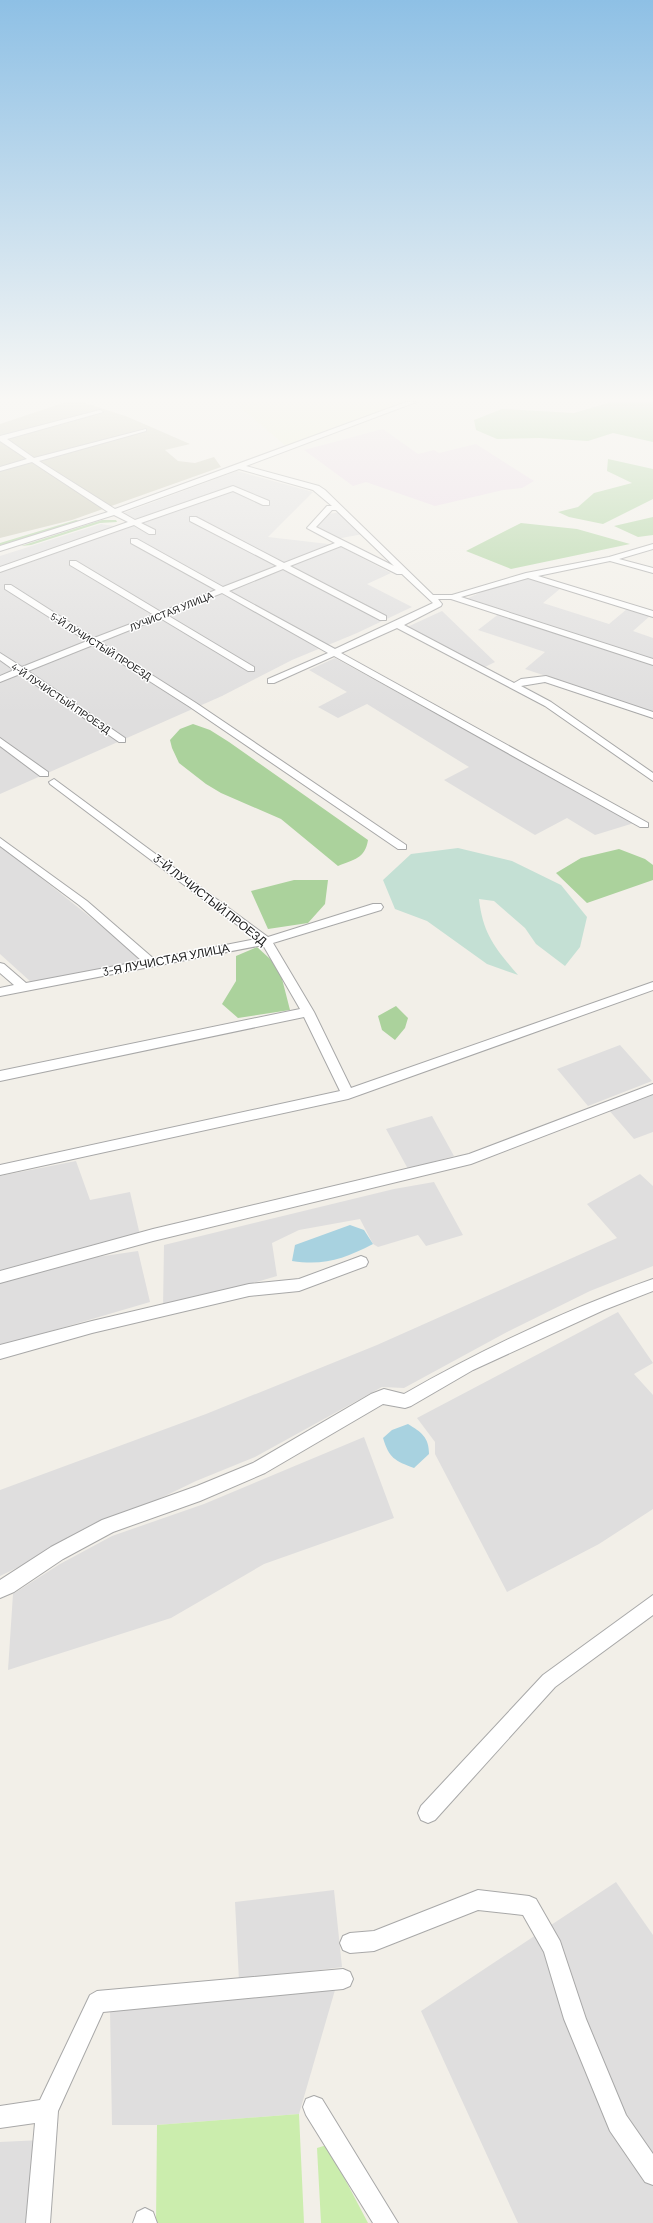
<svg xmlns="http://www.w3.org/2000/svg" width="653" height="2223" viewBox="0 0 653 2223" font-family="Barlow,sans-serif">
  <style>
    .residential { fill: #dfdede }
    .industrial { fill: #ebdae7 }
    .construction { fill: #c7c7b3 }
    .farmland { fill: #eef1d3 }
    .grass { fill: #cbedad }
    .forest { fill: #abd29c }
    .wetland { fill: #c4e0d4 }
    .water { fill: #a8d2e0 }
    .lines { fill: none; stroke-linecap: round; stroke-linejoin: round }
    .minor-casing { stroke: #a8a8a8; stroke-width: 2 }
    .minor { fill: #fff; fill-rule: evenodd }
    .labels { text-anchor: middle; stroke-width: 3; stroke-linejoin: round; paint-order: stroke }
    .far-street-label { font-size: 10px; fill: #212121; stroke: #fff }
    .street-label { font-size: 12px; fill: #212121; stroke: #fff }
  </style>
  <rect width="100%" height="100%" fill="#f2efe8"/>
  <!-- residential -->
  <path class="residential" d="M237,471L313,492L268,537L337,545L391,573L367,584L412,607L357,633L292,660L222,696L0,794V556L101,524L114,526L127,522L118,517L121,514Z
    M341,512L363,534L336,539L315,529L328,514Z
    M527,578L561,588L543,603L609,624L627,609L650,616L633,631L653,638V712L525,669L545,652L478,630L500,613L466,599L502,583Z
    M442,611L495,662L483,668L405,628Z
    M335,658L634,823L595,835L567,818L535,835L444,780L469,767L367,704L338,718L318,707L347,692L309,670Z
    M0,845L144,960L31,982L0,954Z
    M620,1045L652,1081L588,1106L557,1069Z
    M653,1093V1132L634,1139L607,1108Z
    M432,1116L454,1156L408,1169L386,1129Z
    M76,1161L90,1200L130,1192L140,1235L0,1272V1176Z
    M640,1174L653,1186V1266L590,1291L507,1332L404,1388L382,1387L255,1457L196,1481L0,1576V1490L206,1414L377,1345L617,1238L587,1204Z
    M434,1182L463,1235L426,1246L418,1235L378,1247L373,1244L360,1219L299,1230L272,1243L277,1276L163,1309L164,1245L394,1189Z
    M138,1251L150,1302L0,1346V1282L77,1260Z
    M618,1312L653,1363L634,1374L653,1395V1509L599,1544L507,1592L435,1454V1442L417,1418Z
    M364,1437L394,1518L264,1564L171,1618L8,1670L13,1594L60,1564L112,1536L204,1504Z
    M616,1882L653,1935V2223H518L421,2011Z
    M334,1890L342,1967L239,1981L235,1902Z
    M335,1990L299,2114L157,2125H112L110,2009Z
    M42,2140L32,2223H0V2142Z"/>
  <!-- industrial -->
  <path class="industrial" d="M383,429L418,454L434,450L439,453L476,444L534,481L522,488L503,490L435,506L366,482L353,486L304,450Z"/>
  <!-- construction -->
  <path class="construction" d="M66,402H83L128,417L190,444L165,450L178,461L195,463L214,457L221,467L72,520L0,538V424Z"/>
  <!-- farmland -->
  <path class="farmland" d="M234,402H405L287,447Z"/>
  <!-- grass -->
  <path class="grass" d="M299,2114L304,2223H156L157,2125Z
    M327,2145L368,2223H321L317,2148Z"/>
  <!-- forest -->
  <path class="forest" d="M611,402H653V442L613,433L588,441L539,438L497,439L476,430L474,420L502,409L574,413Z
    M608,459L653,469V499L603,524L569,517L558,512L578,507L594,493L632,483L607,471Z
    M653,517V535L638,537L614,526Z
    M76,520L80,521L0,548V543Z
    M102,520H116L117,522L100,523L31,545L21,546Z
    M521,523L577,529L630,544L511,569L466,551Z
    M193,724L210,730L229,742L368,840C365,859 354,859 338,866L281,819L221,793L206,784L179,763L172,748L170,740L180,729Z
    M619,849L645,859L653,865V880L587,903L556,873L581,858Z
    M294,880H328L325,904L308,923L268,929L251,891Z
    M257,947L279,967L290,1010L238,1018L222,1004L236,981V956Z
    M396,1006L408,1018L405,1028L395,1040L382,1030L378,1016Z"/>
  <!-- wetland -->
  <path class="wetland" d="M458,848L512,861L561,885L587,917L580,947L565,966L536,944L525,928L494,901L479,899C483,935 496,949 518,975L487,964L427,921L395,909L383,880L411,854Z"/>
  <!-- water -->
  <path class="water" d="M350,1225L364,1230L373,1244C344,1259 324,1266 292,1261L295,1245Z
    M408,1424C421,1432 429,1437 429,1454L414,1468C395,1461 389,1458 383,1438L392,1430Z"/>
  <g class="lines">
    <!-- minor casing -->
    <g class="minor-casing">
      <path id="minor" d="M406,402H416L246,466L319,486L325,490L433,595H452L526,573L609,557L653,544V549L619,559L653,568V573L610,561L538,576L653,611V617L528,578L461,597L653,659V665L451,599H438L442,604L441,606L404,625L514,683L521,679L546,676L653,712V718L545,682L521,686L551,702L653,773V781L545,706L397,628L341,653L648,823V827H640L334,656L274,683H268V679L328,653L222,593L167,615L254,667V671H248L160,618L100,642L196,703L406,845V849H398L190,707L93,645L28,671L125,738V742H119L20,674L0,682V676L14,670L0,660V653L22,667L87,641L5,589V585H11L94,638L154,615L70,565V561H76L161,612L216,590L131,543V539H137L223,587L277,566L190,521V517H196L284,563L335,543L307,528L327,506H332L313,490L239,469L121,512L135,520L233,486L269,501V505H263L233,491L141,523L155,530V534H149L134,525L0,572V567L128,522L114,515L0,551V546L108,512L32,462L0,471V467L27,459L0,441V436L100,410L103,412L7,439L34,458L146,429V431L39,461L115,509ZM332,510H336L394,566L316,527ZM341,546L397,574H402L433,603L335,649L229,591L283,569L380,620H386V616L290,566Z
        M0,738L48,772V776H40L0,746Z
        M54,779L268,937L373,904H381L383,907L381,910L273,943L314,1012L351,1088L653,982V990L348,1099L0,1175V1165L340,1091L304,1017L0,1081V1071L300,1009L263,945L0,996V988L14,985L0,973V963L4,964L26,983L142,961L79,905L0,846V838L87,901L154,959L256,939L50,784L49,782Z
        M653,1084V1094L471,1164L153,1241L0,1283V1271L153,1229L469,1154Z
        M361,1256L366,1258L368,1262L366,1266L299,1291L249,1296L92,1333L0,1359V1345L92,1321L249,1284L299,1279Z
        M653,1279V1291L604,1310L473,1370L411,1406L405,1408L383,1404L265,1473L200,1501L113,1532L63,1559L14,1592L0,1598V1580L51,1547L102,1520L197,1486L253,1463L371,1394L384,1389L404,1394C483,1349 567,1309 653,1279Z
        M653,1595V1615L555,1687L435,1820L428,1823L421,1820L418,1813L421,1806L543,1675Z
        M478,1890L529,1896L536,1899L560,1941L586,2019L626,2115L653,2154V2185L645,2182L610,2131L564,2019L544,1952L523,1915L478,1910L374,1951L350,1953L343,1950L340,1943L343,1936L350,1933L374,1931Z
        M343,1969L350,1972L353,1979L350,1986L343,1989L103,2012L58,2111L50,2223H26L35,2123L0,2128V2106L40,2100L90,1995L97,1991Z
        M314,2096L322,2099L398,2223H373L306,2115L303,2107L306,2099Z
        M145,2208L153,2212L157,2223H133L137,2212Z"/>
    </g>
    <!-- minor -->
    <use href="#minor" class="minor"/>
  </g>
  <!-- sky -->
  <linearGradient id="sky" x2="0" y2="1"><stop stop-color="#8ec0e5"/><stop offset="0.56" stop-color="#f9f8f5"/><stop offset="1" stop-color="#f9f8f5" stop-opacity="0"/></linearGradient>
  <rect width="653" height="714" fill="url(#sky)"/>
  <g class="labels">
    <!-- far-street labels -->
    <g class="far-street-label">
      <text transform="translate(171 611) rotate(-22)" y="4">ЛУЧИСТАЯ УЛИЦА</text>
      <text transform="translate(101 646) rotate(32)" y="4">5-Й ЛУЧИСТЫЙ ПРОЕЗД</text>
      <text transform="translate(61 698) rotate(34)" y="4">4-Й ЛУЧИСТЫЙ ПРОЕЗД</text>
    </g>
    <!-- street labels -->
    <g class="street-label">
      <text transform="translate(210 900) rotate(38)" y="4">3-Й ЛУЧИСТЫЙ ПРОЕЗД</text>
      <text transform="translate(166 960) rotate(-11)" y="4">3-Я ЛУЧИСТАЯ УЛИЦА</text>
    </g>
  </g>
</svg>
